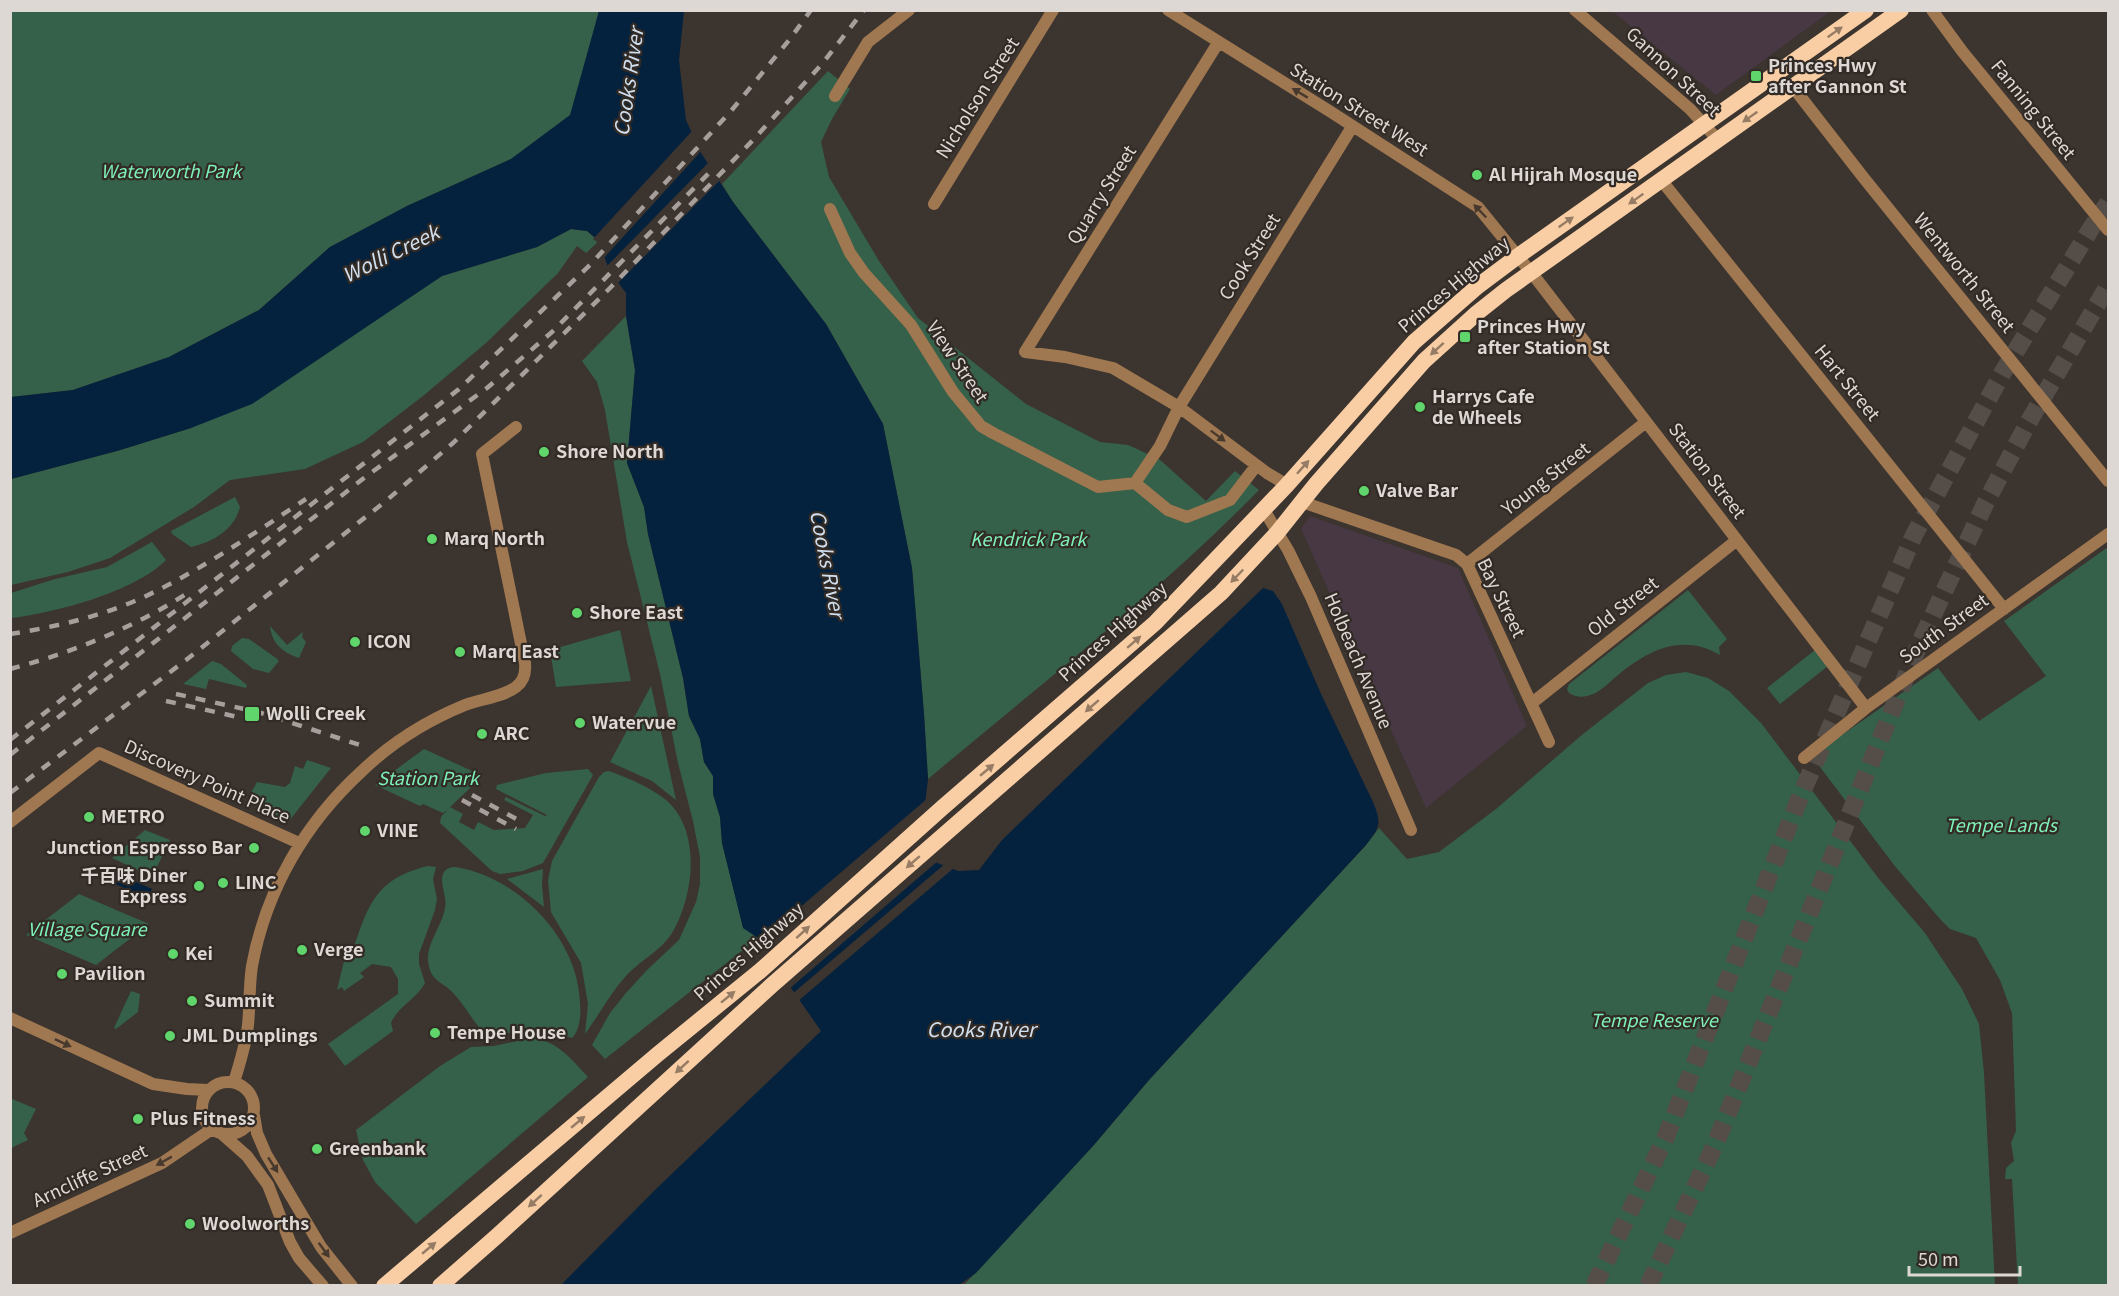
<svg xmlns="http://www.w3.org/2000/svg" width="2119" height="1296" viewBox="0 0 2119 1296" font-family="Georgia,'Noto Sans SC',serif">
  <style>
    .industrial { fill: #473844 }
    .green { fill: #35614a }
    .water { fill: #04223d }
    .pier { fill: #3c342f }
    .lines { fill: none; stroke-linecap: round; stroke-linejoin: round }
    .motorway-tunnel { stroke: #544d48; stroke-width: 18; stroke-dasharray: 18 9; stroke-linecap: butt }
    .minor { stroke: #9f7750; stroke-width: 12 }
    .tertiary { stroke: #9f7750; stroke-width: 12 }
    .trunk { stroke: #f9cea4; stroke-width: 16 }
    .rail { stroke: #a69f9b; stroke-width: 4.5; stroke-dasharray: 10 10; stroke-linecap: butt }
    .oneway { fill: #967c64 }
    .oneway2 { fill: #48392e }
    .poi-dot { fill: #5fd56b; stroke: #322a25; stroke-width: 2 }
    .labels { text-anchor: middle; stroke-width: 4.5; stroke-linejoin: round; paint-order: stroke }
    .poi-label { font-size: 18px; font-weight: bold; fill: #ded8d5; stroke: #322a25; text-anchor: start }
    .street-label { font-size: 18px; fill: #ded8d5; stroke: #322a25 }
    .park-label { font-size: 18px; font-style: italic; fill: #7ef1b8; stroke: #322a25 }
    .water-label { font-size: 20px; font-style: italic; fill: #d0dfef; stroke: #322a25 }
  </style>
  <rect width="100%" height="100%" fill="#3c342f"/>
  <!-- industrial -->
  <path class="industrial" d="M1612,11H1831L1716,95Z
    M1310,516L1458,568L1527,726L1426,808L1301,529Z"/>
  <!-- green -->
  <path class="green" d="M10,11H599L571,115L511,159L407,206L330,247L259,310L169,357L73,390L11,397Z
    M828,71L850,89L832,119L821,142L829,177L879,261L918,318L1026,404L1100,442L1128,445L1159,459L1206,501L1235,471L1259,490C1156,595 1040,685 928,779L924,714L912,568L883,424L826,324L733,202L722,184Z
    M571,229L587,231L599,241L586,253L577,246L558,273L486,343L423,396L363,442L305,469L230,480L194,507L110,558L68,572L11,585V479L117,451L191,428L352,335L442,276L537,247Z
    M626,316L635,370L627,463L644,507L648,534L683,678L689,716L700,739L704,762L713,776V794L720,817L722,843L743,927L758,938L605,1059L592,1045L610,1013L626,993L647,970L679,940L696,902L700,884V857L693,821L678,763L660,674L627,542L605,410L597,382L582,361Z
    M235,497L240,507C234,530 213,542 191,547L172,534L171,531Z
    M152,542L166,560C135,592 54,613 11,618V593L55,579L107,567Z
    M2108,547V1285H2018L2012,1179H2005L2006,1168L2014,1161L2011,1143L2016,1131L2012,1013L2000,980L1976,938L1950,929L1940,919L1894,865L1814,759L1816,753L1938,668L1979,721L2046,676L2004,621Z
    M1688,590L1727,639L1719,647L1720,655C1682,633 1649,650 1618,675C1608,683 1599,694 1587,696C1580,698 1574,696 1569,693L1567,689L1569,684Z
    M270,626L287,645L303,632L302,637L306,642L299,658C282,652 272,644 270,626Z
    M620,630L631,681L556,687L550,650Z
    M242,638L249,639L276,658L279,661L269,673L253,669L231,651L232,646Z
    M1820,646L1833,662L1780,704L1767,688Z
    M212,661L221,664L247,685L246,688L209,679L206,689L183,684Z
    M1686,672L1708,678L1729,691L1761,723L1879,879L1925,933L1962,989L1979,1024L1984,1073L1995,1285L963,1286L1093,1146L1149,1080L1366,845L1379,828L1407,859L1439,852L1496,809L1583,734L1648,683L1666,675Z
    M651,686L676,800L652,781L610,762Z
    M424,749L483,776L450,807L463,814L459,822L474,830L478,822L494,830L525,828L533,815L504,800L506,797L545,816L547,815L496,789L497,785L546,773L588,769L593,775L543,863L523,871L500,874L492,871L440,823L441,817L448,809L443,813L423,804L420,806L375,785Z
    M307,760L331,768L289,821L246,802L257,782L285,787L290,783L295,766L303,769Z
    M609,771C628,778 650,787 666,800C702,831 694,896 672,933C661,951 639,961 625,977C610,994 599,1015 585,1034L588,1004L581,963L551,912L548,880L552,861L599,777L604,772Z
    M145,830L170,840L155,871L151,870L149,875L112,858Z
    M428,866L436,867L433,879L437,899L435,910L419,954V964L425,983C417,999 398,1006 391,1023L393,1031L345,1066L328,1044L398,994V979L391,967L372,964L360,973L364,977L344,991L342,987L337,990L345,957L350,959C367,910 372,879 428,866Z
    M456,867C520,878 578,939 580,1003C581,1015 580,1030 572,1038C561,1035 552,1029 540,1028C523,1027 506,1036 488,1036C472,1023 465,1003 449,989C442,983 433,980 430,970C422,947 441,930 445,908C448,898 438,881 444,872C446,868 452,867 456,867Z
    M543,869L542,885L544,907L507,879Z
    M79,894L149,924L96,965L26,935Z
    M131,991L140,994L138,1012L116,1029L114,1028Z
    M531,1038C557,1040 571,1059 588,1077L416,1224L375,1182L363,1160L356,1130L440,1066L471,1047L494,1046Z
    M10,1098L36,1109L24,1133L28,1140L11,1148Z"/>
  <!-- water -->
  <path class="water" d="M599,11H684L679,60L686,120L701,153L733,202L826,324L883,424L912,568L924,714L928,779L921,837L935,862L958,871L979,870L1002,840L1263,588L1273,591L1282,604L1321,694L1373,802C1382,824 1380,827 1366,845L1149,1080L1093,1146L976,1273L959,1285H561L655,1190L821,1031L784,978L763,959L758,938L743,928L722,843L720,817L713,794V776L704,762L700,739L689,716L683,678L648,534L644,507L627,463L635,370L626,316V293L609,270L599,241L587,231L571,229L537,247L442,276L252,404L191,428L117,451L11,479V397L73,390L169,357L259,310L330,247L407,206L511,159L570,115Z
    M110,870L152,889L147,898L106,880Z"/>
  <!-- pier -->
  <path class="pier" d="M693,130L703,149L603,259L597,242L593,239Z
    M710,161L722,178L616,285L605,268Z
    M928,798L924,836L939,860L788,990L782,980L761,960L756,945Z
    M946,863L955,867L797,1002L791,995Z"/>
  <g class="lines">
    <!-- motorway-tunnel -->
    <path class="motorway-tunnel" d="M1594,1286L1665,1139L1800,797L1914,535L2003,372L2090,230L2108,203
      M1648,1286L1714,1147L1918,647L1986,502L2028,423L2108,286"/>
    <!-- minor -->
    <path class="minor" d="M1168,10L1331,112L1478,207L1538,281L1866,708
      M1932,10L1962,51L2108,230
      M1218,43L1025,352L1065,357L1113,368L1179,407L1267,473L1287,485
      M1793,87L1863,177L2108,481
      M835,96L868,42L909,10
      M1662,181L2004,609
      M934,204L1053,10
      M830,209L850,253L864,273L911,325L953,392L981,426L993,433L1098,487L1135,483L1168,510L1187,517L1230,500L1256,466
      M1135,483L1160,446L1179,407L1352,127
      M1302,502L1456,555L1467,564L1549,742
      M1264,510L1288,550L1311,597L1411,830
      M1467,564L1646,422
      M1532,703L1737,540
      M1804,758L1866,708L2108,534
      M10,822L99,753L299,843
      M10,1018L153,1084L187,1089L208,1090
      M202 1108a26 26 0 1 1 52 0a26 26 0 1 1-52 0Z
      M234,1082C240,1063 246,1044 248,1025C250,1005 249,985 252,966C266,890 305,823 362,771C392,742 426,721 465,705C480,699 503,697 516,687C524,681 526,673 525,663L482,454L516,427
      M254,1115L257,1133L266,1154L321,1247L352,1286
      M222,1134L247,1156L268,1185L290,1242L299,1258L323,1286
      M10,1233L162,1163L212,1129"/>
    <!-- tertiary -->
    <path class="tertiary" d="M1575,10L1690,109L1718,140"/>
    <!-- trunk -->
    <path class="trunk" d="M384,1286L658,1054L760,971L942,808L1155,623L1287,485L1414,342L1478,286L1518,256L1866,10
      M440,1286L497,1236L772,985L1221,593L1277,533L1316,484L1424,361L1477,313L1506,290L1901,10"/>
    <!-- rail -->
    <path class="rail" d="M10,634C56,627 102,616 144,597C201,570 253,534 306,499
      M10,669C71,653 133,628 186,594
      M176,694L258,712L360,745
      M166,701L256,721
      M10,740L459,389L590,265L731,111L790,39L811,10
      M10,755L364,478L487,388L552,332L710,172
      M10,793L186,660L387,500L453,443L610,288L753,140L822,64L864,10
      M472,795L522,822
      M462,800L516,829"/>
  </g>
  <!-- one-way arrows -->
  <defs><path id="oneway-solid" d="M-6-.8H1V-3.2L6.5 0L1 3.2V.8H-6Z" transform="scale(1.5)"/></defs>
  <g class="oneway">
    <use href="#oneway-solid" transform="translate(1835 32) rotate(-35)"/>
    <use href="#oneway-solid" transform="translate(1750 117) rotate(145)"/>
    <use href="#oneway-solid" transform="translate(1636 199) rotate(145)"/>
    <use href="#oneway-solid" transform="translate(1566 222) rotate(-35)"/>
    <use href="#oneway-solid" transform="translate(1437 349) rotate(138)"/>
    <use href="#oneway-solid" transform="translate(1303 467) rotate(-48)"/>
    <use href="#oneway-solid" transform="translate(1237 576) rotate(134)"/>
    <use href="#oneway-solid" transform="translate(1134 642) rotate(-41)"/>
    <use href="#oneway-solid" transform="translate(1092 706) rotate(139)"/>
    <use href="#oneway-solid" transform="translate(987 770) rotate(-40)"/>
    <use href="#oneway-solid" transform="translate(913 862) rotate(139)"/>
    <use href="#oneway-solid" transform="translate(803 932) rotate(-42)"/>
    <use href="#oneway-solid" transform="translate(728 997) rotate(-39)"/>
    <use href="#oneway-solid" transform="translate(682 1067) rotate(138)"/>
    <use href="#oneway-solid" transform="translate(578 1122) rotate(-40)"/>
    <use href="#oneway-solid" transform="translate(535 1201) rotate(138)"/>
    <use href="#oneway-solid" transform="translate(429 1248) rotate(-40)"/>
  </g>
  <g class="oneway2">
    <use href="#oneway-solid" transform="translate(1300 93) rotate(-149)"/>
    <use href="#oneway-solid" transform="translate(1480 211) rotate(-134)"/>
    <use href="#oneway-solid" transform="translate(1218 436) rotate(37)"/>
    <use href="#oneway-solid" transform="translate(63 1043) rotate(25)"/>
    <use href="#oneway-solid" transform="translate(164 1161) rotate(151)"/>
    <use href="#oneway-solid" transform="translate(273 1165) rotate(57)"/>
    <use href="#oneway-solid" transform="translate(324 1250) rotate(54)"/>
  </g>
  <!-- markers -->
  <g class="poi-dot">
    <rect x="1750" y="70" width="12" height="12" rx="3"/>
    <circle cx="1477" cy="175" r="6"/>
    <rect x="1459" y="331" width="12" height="12" rx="3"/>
    <circle cx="1420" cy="407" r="6"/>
    <circle cx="544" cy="452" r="6"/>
    <circle cx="1364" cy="491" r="6"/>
    <circle cx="432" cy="539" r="6"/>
    <circle cx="577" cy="613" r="6"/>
    <circle cx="355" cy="642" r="6"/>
    <circle cx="460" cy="652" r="6"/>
    <rect x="244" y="706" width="16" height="16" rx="3"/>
    <circle cx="580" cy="723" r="6"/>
    <circle cx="482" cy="734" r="6"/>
    <circle cx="89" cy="817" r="6"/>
    <circle cx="365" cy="831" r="6"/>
    <circle cx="254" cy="848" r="6"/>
    <circle cx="223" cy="883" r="6"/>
    <circle cx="199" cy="886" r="6"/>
    <circle cx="302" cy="950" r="6"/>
    <circle cx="173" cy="954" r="6"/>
    <circle cx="62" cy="974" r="6"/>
    <circle cx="192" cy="1001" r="6"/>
    <circle cx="435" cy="1033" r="6"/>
    <circle cx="170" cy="1036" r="6"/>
    <circle cx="138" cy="1119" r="6"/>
    <circle cx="317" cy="1149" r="6"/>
    <circle cx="190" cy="1224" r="6"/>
  </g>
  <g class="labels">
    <!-- poi labels -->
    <g class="poi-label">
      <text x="1768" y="72">Princes Hwy<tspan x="1768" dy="21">after Gannon St</tspan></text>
      <text x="1489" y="181">Al Hijrah Mosque</text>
      <text x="1477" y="333">Princes Hwy<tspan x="1477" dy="21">after Station St</tspan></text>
      <text x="1432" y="403">Harrys Cafe<tspan x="1432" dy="21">de Wheels</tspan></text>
      <text x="556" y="458">Shore North</text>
      <text x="1376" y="497">Valve Bar</text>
      <text x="444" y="545">Marq North</text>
      <text x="589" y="619">Shore East</text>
      <text x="367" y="648">ICON</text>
      <text x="472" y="658">Marq East</text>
      <text x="266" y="720">Wolli Creek</text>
      <text x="592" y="729">Watervue</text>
      <text x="494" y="740">ARC</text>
      <text x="101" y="823">METRO</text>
      <text x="377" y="837">VINE</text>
      <text x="242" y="854" text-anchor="end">Junction Espresso Bar</text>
      <text x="187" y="882" text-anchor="end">千百味 Diner<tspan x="187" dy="21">Express</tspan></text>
      <text x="235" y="889">LINC</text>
      <text x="314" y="956">Verge</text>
      <text x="185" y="960">Kei</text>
      <text x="74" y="980">Pavilion</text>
      <text x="204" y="1007">Summit</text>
      <text x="447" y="1039">Tempe House</text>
      <text x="182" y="1042">JML Dumplings</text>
      <text x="150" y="1125">Plus Fitness</text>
      <text x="329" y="1155">Greenbank</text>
      <text x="202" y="1230">Woolworths</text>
    </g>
    <!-- street labels -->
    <g class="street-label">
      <text transform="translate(1673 72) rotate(43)" y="6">Gannon Street</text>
      <text transform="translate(978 98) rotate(-58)" y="6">Nicholson Street</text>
      <text transform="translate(1359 110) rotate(32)" y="6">Station Street West</text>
      <text transform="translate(2033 110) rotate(51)" y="6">Fanning Street</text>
      <text transform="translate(1102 195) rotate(-58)" y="6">Quarry Street</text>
      <text transform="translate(1250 257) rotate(-58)" y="6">Cook Street</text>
      <text transform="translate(1964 273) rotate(51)" y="6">Wentworth Street</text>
      <text transform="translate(1454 285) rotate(-40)" y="6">Princes Highway</text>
      <text transform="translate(957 362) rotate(56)" y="6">View Street</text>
      <text transform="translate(1847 383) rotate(51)" y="6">Hart Street</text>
      <text transform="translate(1707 471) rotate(53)" y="6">Station Street</text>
      <text transform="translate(1546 479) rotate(-38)" y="6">Young Street</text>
      <text transform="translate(1501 598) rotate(64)" y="6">Bay Street</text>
      <text transform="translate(1623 607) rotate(-38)" y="6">Old Street</text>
      <text transform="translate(1944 629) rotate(-36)" y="6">South Street</text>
      <text transform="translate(1113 632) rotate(-42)" y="6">Princes Highway</text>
      <text transform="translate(1358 661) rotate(67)" y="6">Holbeach Avenue</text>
      <text transform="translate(207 782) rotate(24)" y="6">Discovery Point Place</text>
      <text transform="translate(749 952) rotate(-41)" y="6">Princes Highway</text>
      <text transform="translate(90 1176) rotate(-25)" y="6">Arncliffe Street</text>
    </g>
    <!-- park labels -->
    <g class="park-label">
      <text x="171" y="178">Waterworth Park</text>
      <text x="1028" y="546">Kendrick Park</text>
      <text x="428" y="785">Station Park</text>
      <text x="2001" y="832">Tempe Lands</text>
      <text x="87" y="936">Village Square</text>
      <text x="1654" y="1027">Tempe Reserve</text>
    </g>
    <!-- water labels -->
    <g class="water-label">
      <text transform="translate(629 82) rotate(-82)" y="7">Cooks River</text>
      <text transform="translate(391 254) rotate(-26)" y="7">Wolli Creek</text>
      <text transform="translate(827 564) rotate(79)" y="7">Cooks River</text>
      <text x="981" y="1037">Cooks River</text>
    </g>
  </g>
  <!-- border -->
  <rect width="2119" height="1296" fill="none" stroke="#ded8d5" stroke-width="24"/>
  <!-- scale -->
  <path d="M1909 1266v9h111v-9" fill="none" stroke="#ded8d5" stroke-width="3"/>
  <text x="1918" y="1266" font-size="18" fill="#ded8d5" stroke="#322a25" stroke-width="4.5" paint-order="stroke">50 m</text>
</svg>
